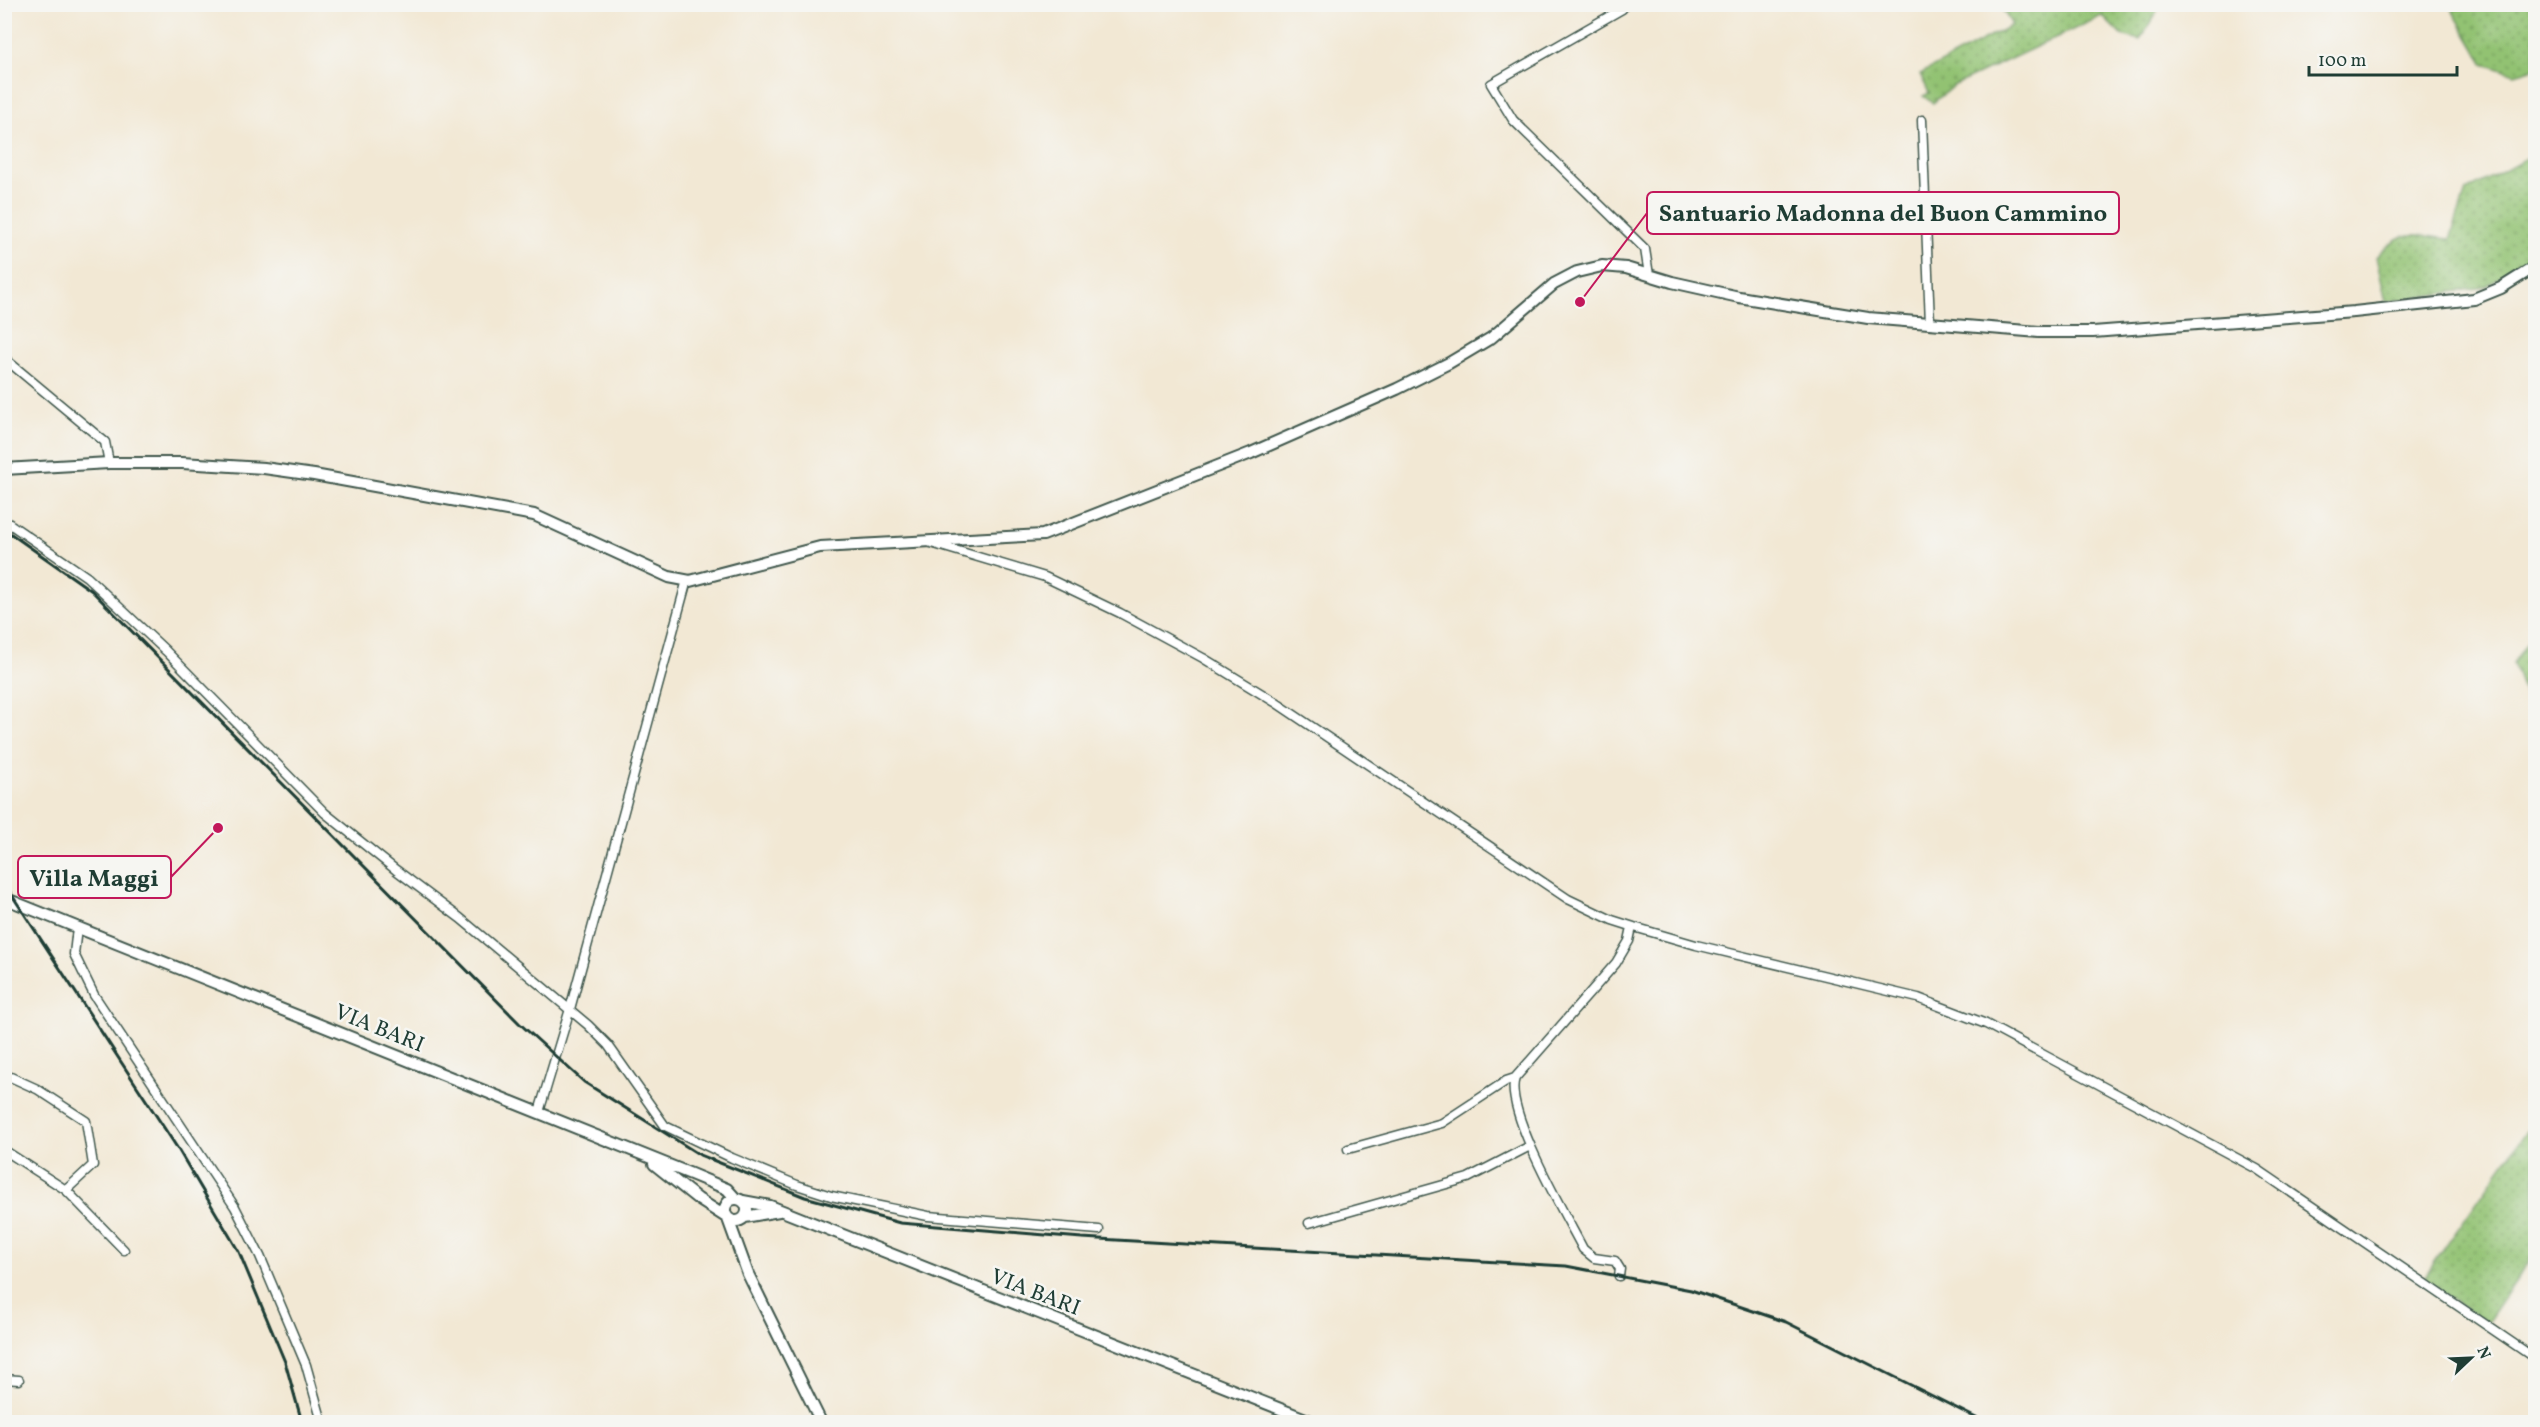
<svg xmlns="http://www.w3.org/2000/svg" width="2540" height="1427" viewBox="0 0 2540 1427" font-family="Vollkorn,serif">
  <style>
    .grass { fill: url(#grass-dots); stroke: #588053; stroke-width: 1.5 }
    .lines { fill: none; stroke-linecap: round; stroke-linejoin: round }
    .street-casing { stroke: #3f574c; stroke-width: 11 }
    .secondary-casing { stroke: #3f574c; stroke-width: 14 }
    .street { stroke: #fff; stroke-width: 8 }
    .secondary { stroke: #fff; stroke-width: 10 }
    .rail { stroke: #1f3d34; stroke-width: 3 }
    .labels { text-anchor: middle; stroke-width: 5; stroke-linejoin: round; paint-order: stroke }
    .street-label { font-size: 22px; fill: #1f3d34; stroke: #f6f6f2 }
    .leader { fill: none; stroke: #c2185b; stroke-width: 2 }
    .callout-dot { fill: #c2185b; stroke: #f6f6f2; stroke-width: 2 }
    .callout { fill: #f6f6f2; stroke: #c2185b; stroke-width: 2 }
    .callout-label { font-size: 24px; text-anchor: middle; font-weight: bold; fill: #1f3d34 }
  </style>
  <defs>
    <pattern id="grass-dots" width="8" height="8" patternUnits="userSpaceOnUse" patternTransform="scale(1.5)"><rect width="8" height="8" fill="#92c272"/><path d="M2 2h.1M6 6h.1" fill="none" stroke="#779f5e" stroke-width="1.8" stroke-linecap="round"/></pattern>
  </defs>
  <rect width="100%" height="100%" fill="#f6f6f2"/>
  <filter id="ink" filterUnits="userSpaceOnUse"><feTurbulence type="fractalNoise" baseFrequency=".0167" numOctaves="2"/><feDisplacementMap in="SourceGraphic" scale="12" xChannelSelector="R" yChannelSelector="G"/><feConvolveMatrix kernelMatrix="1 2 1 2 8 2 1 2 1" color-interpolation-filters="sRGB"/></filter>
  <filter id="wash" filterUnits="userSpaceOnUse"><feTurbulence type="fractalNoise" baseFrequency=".008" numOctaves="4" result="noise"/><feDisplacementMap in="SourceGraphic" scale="24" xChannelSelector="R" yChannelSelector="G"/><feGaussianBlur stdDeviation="1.35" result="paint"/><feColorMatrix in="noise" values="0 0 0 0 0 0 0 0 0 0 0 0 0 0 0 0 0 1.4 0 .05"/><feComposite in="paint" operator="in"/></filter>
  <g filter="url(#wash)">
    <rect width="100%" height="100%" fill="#f2e8d4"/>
    <!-- grass -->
    <path class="grass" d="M2000,5L2156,4L2157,11L2140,40L2121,35L2102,16L1953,86L1933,103L1923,96L1929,93L1920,74L2012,25Z
      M2449,5H2535V68L2515,74L2484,64Z
      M2535,153V257L2485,287L2386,302L2376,257C2403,226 2413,235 2450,239L2466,191Z
      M2535,631V723L2513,663Z
      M2535,1119V1253L2487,1323L2422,1280Z"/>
  </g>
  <g filter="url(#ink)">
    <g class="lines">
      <!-- street casing -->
      <g class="street-casing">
        <path id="street" d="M1622,9L1491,84L1513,120L1645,249L1649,275
          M1922,120L1930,324
          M4,358L105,442L109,463
          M4,520L87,577L166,651L325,813L396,870L460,918L588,1025L608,1045L665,1126L732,1158L797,1185L831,1196L928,1216L1099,1230
          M931,543L1045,577L1120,613L1203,658L1275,702L1568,899L1612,920L1634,927L1696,945L1918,998L1986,1024L2257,1169L2536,1359
          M77,928L74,954L94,995L235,1207L260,1256L306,1365L322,1422
          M4,1074L37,1089L86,1121L93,1165L66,1190
          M539,1112L570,1009L687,580
          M1348,1149L1442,1123L1506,1081L1515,1078
          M4,1150L66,1190L124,1250
          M1309,1223L1468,1178L1530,1146
          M1619,1276L1620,1269L1615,1261L1594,1258L1583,1249C1567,1218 1503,1109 1515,1078L1616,963L1629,941L1632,927
          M4,1379L19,1380"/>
      </g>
      <!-- secondary casing -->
      <g class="secondary-casing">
        <path id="secondary" d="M4,469L109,463H182L264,468L314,475L534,515L669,577L690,581L820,547L1043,535L1251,453L1397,389L1449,363L1491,338L1554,284L1577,272L1602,266L1626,268L1672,282L1739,297L1868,318L2039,332H2093L2354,312L2474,299L2501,288L2536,266
          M4,898L691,1174L727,1189L736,1199
          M654,1164L698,1199L726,1217
          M725 1210a11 11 0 1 1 22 0a11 11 0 1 1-22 0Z
          M743,1201L770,1206L1313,1422
          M745,1217L779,1211
          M728,1219L748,1274L821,1422"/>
      </g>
      <!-- street -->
      <use href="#street" class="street"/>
      <!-- secondary -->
      <use href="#secondary" class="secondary"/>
      <!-- rail -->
      <path class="rail" d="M4,529L92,591L519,1023L584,1082L700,1155L805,1197L900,1223L1082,1238L1566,1266L1691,1290L1786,1322L1984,1422
        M4,883L178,1149L239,1252L285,1362L302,1422"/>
    </g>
  </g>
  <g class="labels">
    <!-- street labels -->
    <g class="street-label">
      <text transform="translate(380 1027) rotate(22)" y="8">VIA BARI</text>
      <text transform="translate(1036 1291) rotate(21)" y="8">VIA BARI</text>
    </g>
  </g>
  <!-- callouts -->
  <path class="leader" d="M1580 302L1647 213M218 828L171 877"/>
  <g class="callout-dot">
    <circle cx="1580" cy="302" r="6"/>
    <circle cx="218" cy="828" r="6"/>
  </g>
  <g class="callout">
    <rect x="1647" y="192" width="472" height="42" rx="6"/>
    <rect x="18" y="856" width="153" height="42" rx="6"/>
  </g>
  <g class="callout-label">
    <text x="1883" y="221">Santuario Madonna del Buon Cammino</text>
    <text x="94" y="886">Villa Maggi</text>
  </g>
  <!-- margin -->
  <rect width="2540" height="1427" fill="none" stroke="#f6f6f2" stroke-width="24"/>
  <!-- north arrow -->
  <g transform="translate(2471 1358) rotate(67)" stroke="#f6f6f2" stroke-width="4.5" paint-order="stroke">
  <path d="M0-4.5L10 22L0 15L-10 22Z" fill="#1f3d34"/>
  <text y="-9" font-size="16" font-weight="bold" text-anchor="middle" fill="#1f3d34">N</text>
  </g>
  <!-- scale -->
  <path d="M2309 66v9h148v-9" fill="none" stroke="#1f3d34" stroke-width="3"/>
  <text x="2318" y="66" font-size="18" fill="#1f3d34" stroke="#f6f6f2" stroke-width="4.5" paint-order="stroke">100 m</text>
</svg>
